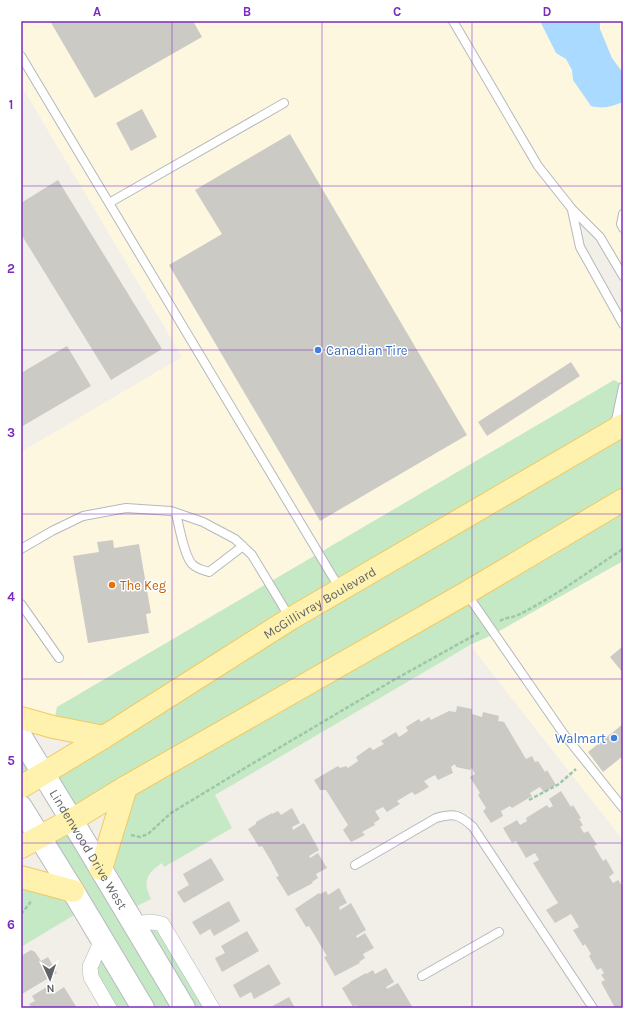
<svg xmlns="http://www.w3.org/2000/svg" width="644" height="1029" viewBox="0 0 644 1029" font-family="Karla,sans-serif">
  <style>
    .commercial { fill: #fef7e0 }
    .green { fill: #c5e8c5; fill-rule: evenodd }
    .water { fill: #aadaff }
    .building { fill: #cccac5 }
    .lines { fill: none; stroke-linecap: round; stroke-linejoin: round }
    .lane-casing { stroke: #b5b8bc; stroke-width: 10 }
    .street-casing { stroke: #b5b8bc; stroke-width: 16 }
    .secondary-casing { stroke: #b6babf; stroke-width: 24 }
    .primary-casing { stroke: #f2c960; stroke-width: 24 }
    .path { stroke: #9cc7a9; stroke-width: 2.5; stroke-dasharray: 4 2; stroke-linecap: butt }
    .lane { stroke: #fff; stroke-width: 8 }
    .street { stroke: #fff; stroke-width: 15 }
    .secondary { stroke: #fff; stroke-width: 22 }
    .primary { stroke: #fff2af; stroke-width: 22 }
    .grid { fill: none; stroke: #7b2cbf; stroke-width: 1; stroke-opacity: 0.55 }
    .shop-dot { fill: #3f7fe0; stroke: #fff; stroke-width: 1.5 }
    .food-dot { fill: #e8710a; stroke: #fff; stroke-width: 1.5 }
    .labels { text-anchor: middle; stroke-width: 3; stroke-linejoin: round; paint-order: stroke }
    .shop-label { font-size: 13px; fill: #366cbe; stroke: #fff; text-anchor: start }
    .food-label { font-size: 13px; fill: #c56008; stroke: #fff; text-anchor: start }
    .street-label { font-size: 13px; fill: #5f6368; stroke: #fff }
    .neatline { fill: none; stroke: #7b2cbf; stroke-width: 1.5 }
    .grid-label { font-size: 13px; text-anchor: middle; font-weight: bold; fill: #7b2cbf }
  </style>
  <rect width="100%" height="100%" fill="#f1efe8"/>
  <!-- commercial -->
  <path class="commercial" d="M21,21H623V276L600,237L573,210L580,247L623,324V385L614,380L57,707L53,727L21,718V452L182,357L21,85Z
    M623,561V840L470,645L494,634Z"/>
  <!-- green -->
  <path class="green" d="M614,380L623,385L614,429L623,425V561L494,634L470,645L215,795L232,828L164,867L162,863C147,873 142,881 151,899L127,911L152,922L212,1008H109L91,977L102,940L84,909L21,947V877L72,890L38,836L21,847V807L38,836L71,819L43,774L21,787V737L43,774L104,737L53,727L57,707ZM126,787L101,868L72,819Z"/>
  <!-- water -->
  <path class="water" d="M540,21H600V29L612,58L623,73V102C610,107 604,109 591,106L573,80L572,70L566,59L556,53Z"/>
  <!-- building -->
  <path class="building" d="M50,21H193L202,37L95,98Z
    M142,109L157,137L131,151L116,123Z
    M290,134L467,435L320,521L169,265L222,234L195,190Z
    M58,180L162,349L111,380L21,234V203Z
    M67,346L91,386L21,427V373Z
    M571,362L580,376L487,436L478,422Z
    M113,540L114,548L139,544L151,613L146,614L149,633L88,643L73,556L99,552L97,542Z
    M623,646V673L610,657Z
    M457,706L472,709V714L482,717L483,712L499,716L498,721L504,722L526,759L532,756L535,762L538,761L545,772L547,770L556,785L544,792L540,787L530,793L532,796L512,808L510,806L501,811L503,816L491,823L483,811L486,808L478,795L480,793L470,777L475,774L472,768L470,770L456,767L455,764L451,767L453,773L438,780L435,775L424,781L429,787L415,795L412,792L397,801L400,804L387,812L383,807L375,811L380,819L374,823L375,825L362,832L365,835L351,842L343,830L348,825L326,790H320L314,780L338,766L340,768L346,766L348,768L358,761L356,757L370,747L373,750L384,744L381,741L396,732L399,737L408,731L406,727L419,719L421,722L429,717L431,720L449,711L456,712Z
    M623,724V756L603,772L588,752Z
    M561,791L571,807L573,805L581,818L579,819L583,825L580,827L584,833L588,831L597,845L594,846L603,861L606,859L614,873L609,877L613,883L618,880L623,887V896L621,898L623,901V1006L619,1008H615L601,982L605,980L601,975L604,973L601,968L597,970L589,956L591,954L585,944L583,946L573,930L579,927L571,914L555,923L546,910L558,903L533,863L539,860L535,853L526,858L516,841L512,843L503,828L517,820L520,825L527,821L526,818L547,805L549,808L553,806L549,799Z
    M292,808L300,823L292,827L293,830L304,823L319,850L309,856L310,858L318,853L327,868L316,874L318,878L312,882L313,883L288,896L276,877L279,876L271,861L262,846L259,847L248,829L256,824V822L272,813V814L278,811L281,815Z
    M211,858L224,880L184,903L177,892L189,885L183,874Z
    M339,888L347,903L339,907L340,910L351,903L366,930L356,936L357,938L365,933L374,948L363,954L365,958L359,962L360,963L335,976L324,957L327,956L309,926L306,927L295,909L319,893L320,894L326,891L328,895Z
    M229,901L240,921L214,936L210,929L200,935L192,922Z
    M247,931L259,951L222,972L215,958L225,953L221,946Z
    M31,950L35,952L41,961L48,957L57,973L22,994L21,991V956Z
    M269,964L281,984L254,999L251,992L240,998L233,985Z
    M386,968L394,982L386,987L387,989L398,983L413,1008H357L356,1005L353,1007L342,988L350,983V982L366,973V974L373,970L375,974Z
    M50,985L55,993L64,987L77,1008H32L29,1004L35,1001L32,996Z
    M289,997L295,1008H269Z"/>
  <g class="lines">
    <!-- lane casing -->
    <g class="lane-casing">
      <path id="lane" d="M453,21L538,166L572,209L600,237L623,276
        M21,56L340,589
        M109,203L284,103
        M572,210L580,247L623,324
        M623,214L621,224L623,228
        M615,425L623,387
        M176,513C179,526 184,555 192,564C197,569 203,570 209,572L243,546
        M21,549L52,531L83,516L126,508L171,511L203,522L235,539L252,555L290,618
        M467,594L563,733L623,808
        M21,604L59,658
        M355,865L436,818C454,813 459,814 473,827L593,1008
        M422,976L499,932"/>
    </g>
    <!-- street casing -->
    <g class="street-casing">
      <path id="street" d="M134,924L152,922L162,924L212,1008
        M102,940L90,967L91,977L109,1008"/>
    </g>
    <!-- secondary casing -->
    <g class="secondary-casing">
      <g id="secondary">
        <path id="s1" d="M21,737L80,834L184,1008"/>
        <path d="M21,807L73,891L143,1008"/>
      </g>
    </g>
    <!-- primary casing -->
    <g class="primary-casing">
      <g id="primary">
        <path d="M21,718L53,727L104,737"/>
        <path id="s2" d="M21,787L104,737L290,619L623,425"/>
        <path d="M21,847L82,814L126,787L466,593L623,500"/>
        <path d="M101,869L126,787"/>
        <path d="M21,877L73,891"/>
      </g>
    </g>
    <!-- path -->
    <path class="path" d="M500,621C506,617 513,618 520,614C556,596 589,571 623,549
      M529,800L559,784L576,769
      M131,835L140,837L148,834L171,813L245,768L392,681L480,632
      M21,914L30,903V899"/>
    <!-- lane -->
    <use href="#lane" class="lane"/>
    <!-- street -->
    <use href="#street" class="street"/>
    <!-- secondary -->
    <use href="#secondary" class="secondary"/>
    <!-- primary -->
    <use href="#primary" class="primary"/>
  </g>
  <!-- grid -->
  <path class="grid" d="M172,21V1008M322,21V1008M472,21V1008M21,186H623M21,350H623M21,514H623M21,679H623M21,843H623"/>
  <!-- markers -->
  <g class="shop-dot">
    <circle cx="318" cy="350" r="4"/>
    <circle cx="614" cy="738" r="4"/>
  </g>
  <circle class="food-dot" cx="112" cy="585" r="4"/>
  <g class="labels">
    <!-- shop labels -->
    <g class="shop-label">
      <text x="326" y="355">Canadian Tire</text>
      <text x="606" y="743" text-anchor="end">Walmart</text>
    </g>
    <!-- food labels -->
    <g class="food-label">
      <text x="120" y="590">The Keg</text>
    </g>
    <!-- street labels -->
    <g class="street-label">
      <text dy="5" stroke="none"><textPath href="#s2" startOffset="351">McGillivray Boulevard</textPath></text>
      <text dy="5" stroke="none"><textPath href="#s1" startOffset="131">Lindenwood Drive West</textPath></text>
    </g>
  </g>
  <!-- border -->
  <rect width="644" height="1029" fill="none" stroke="#ffffff" stroke-width="44"/>
  <!-- north arrow -->
  <g transform="translate(50 979) rotate(177)" stroke="#ffffff" stroke-width="3" paint-order="stroke">
  <path d="M0-3L7 15L0 10L-7 15Z" fill="#5f6368"/>
  <text y="-6" font-size="11" font-weight="bold" text-anchor="middle" fill="#5f6368">N</text>
  </g>
  <rect x="22" y="22" width="600" height="985" class="neatline"/>
  <g class="grid-label">
    <text x="97" y="16">A</text>
    <text x="247" y="16">B</text>
    <text x="397" y="16">C</text>
    <text x="547" y="16">D</text>
    <text x="11" y="109">1</text>
    <text x="11" y="273">2</text>
    <text x="11" y="437">3</text>
    <text x="11" y="601">4</text>
    <text x="11" y="765">5</text>
    <text x="11" y="929">6</text>
  </g>
</svg>
